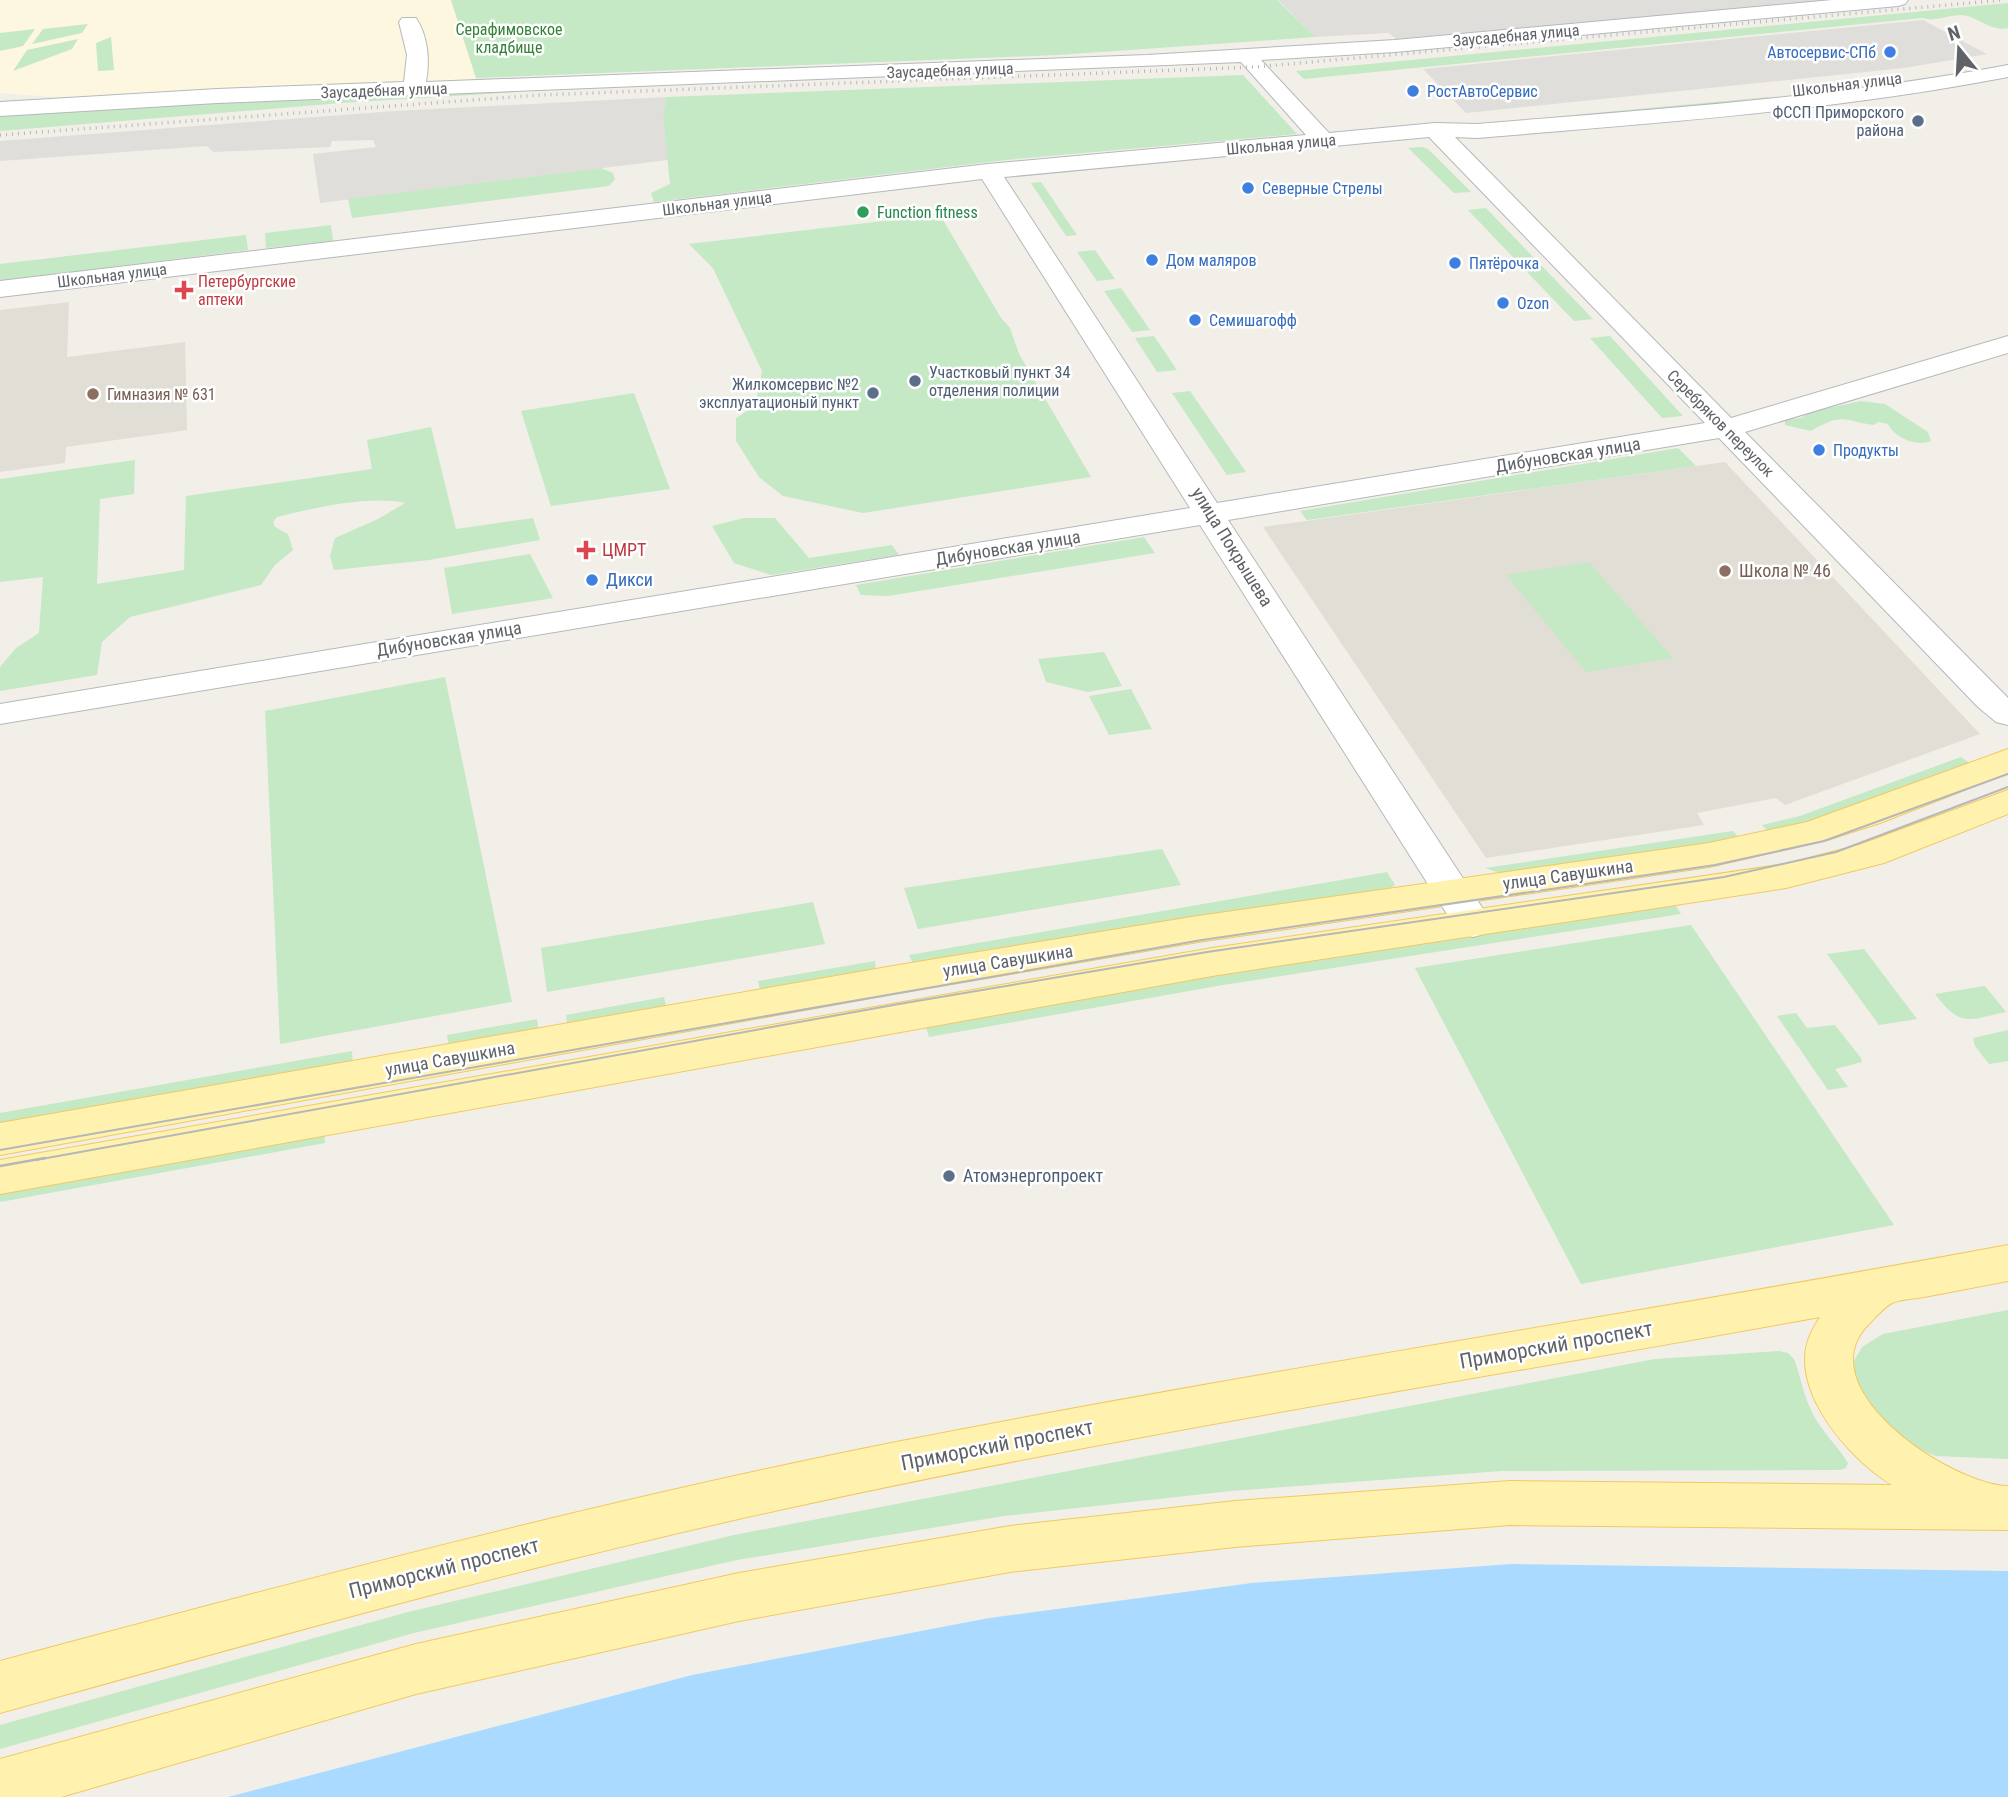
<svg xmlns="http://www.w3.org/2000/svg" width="2008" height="1797" viewBox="0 0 2008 1797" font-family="'Roboto Condensed',sans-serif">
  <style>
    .commercial { fill: #fef7e0 }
    .industrial { fill: #e0deda }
    .education { fill: #e1ded6 }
    .green { fill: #c5e8c5 }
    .water { fill: #aadaff }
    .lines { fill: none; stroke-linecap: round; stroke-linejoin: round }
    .minor-casing { stroke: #b5b8bc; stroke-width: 2 }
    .major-casing { stroke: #f2c960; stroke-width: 2 }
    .minor { fill: #fff; fill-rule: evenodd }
    .major { fill: #fff2af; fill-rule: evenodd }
    .tram-far1 { stroke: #b6b7b8; stroke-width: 2 }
    .tram { stroke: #b6b7b8; stroke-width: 2.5 }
    .rail { stroke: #b6b7b8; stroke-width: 3.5; stroke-dasharray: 1 5; stroke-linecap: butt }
    .shop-dot { fill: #3f7fe0; stroke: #fff; stroke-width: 2.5 }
    .service-dot { fill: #5c6f8a; stroke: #fff; stroke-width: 2.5 }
    .leisure-dot { fill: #2e9e5b; stroke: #fff; stroke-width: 2.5 }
    .health-dot { fill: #e0444e; stroke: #fff; stroke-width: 2.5 }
    .education-dot { fill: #8d6e63; stroke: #fff; stroke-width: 2.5 }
    .labels { text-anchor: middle; stroke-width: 5; stroke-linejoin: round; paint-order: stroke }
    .far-park-label { font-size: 16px; fill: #348238; stroke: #fff }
    .far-street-label { font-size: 16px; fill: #5f6368; stroke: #fff }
    .far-shop-label { font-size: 16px; fill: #366cbe; stroke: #fff; text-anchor: start }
    .far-service-label { font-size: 16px; fill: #4e5e75; stroke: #fff; text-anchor: end }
    .far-leisure-label { font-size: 16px; fill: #27864d; stroke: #fff; text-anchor: start }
    .far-health-label { font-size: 16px; fill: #be3a42; stroke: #fff; text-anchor: start }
    .far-education-label { font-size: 16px; fill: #785e54; stroke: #fff; text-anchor: start }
    .street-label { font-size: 18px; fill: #5f6368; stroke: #fff }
    .health-label { font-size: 18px; fill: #be3a42; stroke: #fff; text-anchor: start }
    .education-label { font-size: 18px; fill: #785e54; stroke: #fff; text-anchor: start }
    .shop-label { font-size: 18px; fill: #366cbe; stroke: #fff; text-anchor: start }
    .service-label { font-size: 18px; fill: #4e5e75; stroke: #fff; text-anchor: start }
    .near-street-label { font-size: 21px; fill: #5f6368; stroke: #fff }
  </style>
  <rect width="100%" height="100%" fill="#f1efe8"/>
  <!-- commercial -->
  <path class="commercial" d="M0,0H451L477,82L71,98L0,93Z"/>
  <!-- industrial -->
  <path class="industrial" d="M1278,0H1837L1396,39L1389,33L1315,37Z
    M1923,20L1987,54L1904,68L1466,113L1423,69Z
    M666,97L663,115L668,160L320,203L313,154L376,147L373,140L332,141L330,147L213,152L207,146L0,161V141L395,111Z"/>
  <!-- education -->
  <path class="education" d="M69,302L67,357L185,342L187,430L66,447L65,463L0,472V310Z
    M1725,462L1980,734L1785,805L1776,798L1697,813L1704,825L1486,858L1263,527Z"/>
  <!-- green -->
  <path class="green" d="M451,0H1277L1315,37L1058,55L476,78Z
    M2008,3V28C1990,32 1978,16 1961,15C1947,15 1937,22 1922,18L1304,79L1296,71Z
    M88,24L82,33L32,44L43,29Z
    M35,29L23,46L0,51V33Z
    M111,37L114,70L98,71L96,43Z
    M78,39L72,49L13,71L27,50Z
    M1243,75L1297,134L1006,160L654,202L651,193L670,184L663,115L666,97Z
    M518,90V92L341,103L0,131V112Z
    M1769,97L1772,100L1501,124L1498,122Z
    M1422,147L1428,149L1471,192L1454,193L1408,148Z
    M601,168L613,173L615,179L609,186L352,218L348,199Z
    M1041,182L1077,235L1066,236L1031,183Z
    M1486,208L1593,319L1574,321L1468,210Z
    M909,218L943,220L1001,318L1010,328L1019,354L1091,477L863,513L783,496L759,477L736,441V418L755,406L762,371L713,268L689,244Z
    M331,225L333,241L266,248L265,233Z
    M246,235L248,250L0,281V264Z
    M1095,250L1115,279L1097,281L1077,252Z
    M1121,288L1150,330L1132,332L1104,291Z
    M1154,336L1177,370L1157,372L1135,338Z
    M1610,336L1683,416L1662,418L1590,338Z
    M1190,391L1246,472L1227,475L1172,393Z
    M634,393L670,489L551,506L521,411Z
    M1861,401L1885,404L1928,432L1931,441C1916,447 1895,438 1888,424L1878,422L1874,425C1842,421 1844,412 1811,431L1785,425V420L1801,418L1810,412Z
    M431,427L456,529L533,518L540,540L429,560L334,570L330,556L335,538L378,519L405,503C369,495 313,508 277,517L273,522L275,527L288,534L293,550L275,565L261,585L130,617L102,642L97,675L0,691V667L16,648L39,633L43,577L0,582V479L135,460L134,494L100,499L97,584L184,570L186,496L372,469L367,440Z
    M1678,448L1696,466L1307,520L1300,511Z
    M744,518H775L809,558L892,545L899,555L771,575L734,563L712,526Z
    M1144,537L1155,553L888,596L861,595L856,585Z
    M530,554L553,598L452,614L444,568Z
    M1589,562L1673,658L1586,672L1506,575Z
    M1104,652L1122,686L1088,692L1046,682L1038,659Z
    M445,677L512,1002L280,1044L265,711Z
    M1131,689L1152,729L1109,735L1089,696Z
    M1961,757L1971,764L1772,835L1762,825L1800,816Z
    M1733,831L1742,841L1506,875L1485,868Z
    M1162,849L1181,885L918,929L904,888Z
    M1387,872L1395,885L1388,890L915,968L909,955Z
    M813,902L825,944L547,992L541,948Z
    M1674,903L1681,914L1223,985L929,1037L924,1021Z
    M1691,925L1894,1225L1581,1284L1415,968Z
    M1864,949L1917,1019L1879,1025L1827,954Z
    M875,961L876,975L761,994L758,981Z
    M1985,986L2006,1012C1967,1020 1961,1028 1935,994Z
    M664,997L667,1011L568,1028L566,1015Z
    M1796,1013L1807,1028L1835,1025L1861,1058L1862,1062L1835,1069L1848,1087L1828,1090L1777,1016Z
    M537,1019L539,1034L449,1049L447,1035Z
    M2008,1030V1061L1989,1064L1975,1046L1973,1038Z
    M352,1051L353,1066L0,1128V1113Z
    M324,1129L325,1143L0,1202V1187Z
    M2008,1310V1459L1936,1456L1902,1443L1875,1423L1850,1368L1862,1347L1883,1334Z
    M1779,1351L1788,1353L1794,1359C1801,1377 1803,1395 1812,1412C1821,1431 1837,1445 1848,1463L1846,1468L1840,1470L1502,1471L1231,1491L1004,1516L737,1560L414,1633L0,1749V1725L408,1612L734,1535L1655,1359Z"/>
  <!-- water -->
  <path class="water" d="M1511,1564L2008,1571V1797H228L692,1675L989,1618L1252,1583Z"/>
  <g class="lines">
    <!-- minor casing -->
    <g class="minor-casing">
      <path id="minor" d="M1832,0H1908L1905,4L1898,6L1395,52L1261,60L1329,133L1435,123L1477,124C1655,109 1832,98 2008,65V77C1832,111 1655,123 1477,138L1455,137L1731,418L2008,336V353L1745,432L2008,698V725L1996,722L1978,707L1719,438L1228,520L1487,915L1493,924L1487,933L1473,937L1459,933L1200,525L0,724V704L1190,508L982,179L0,297V281L988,164L1306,135L1241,62L217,103L0,116V102L217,89L404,82L407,55L399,22L402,18H416C428,36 430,60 426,82L1147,55L1395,40ZM1429,137L1705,423L1217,503L1004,177Z"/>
    </g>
    <!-- major casing -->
    <g class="major-casing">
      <path id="major" d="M2008,749V773L1880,823L1827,840L1709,867L1198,942L893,994L0,1155V1123L893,966L1198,916L1709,843L1807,822Z
        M2008,790V814L1884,863L1786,888L1212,976L0,1194V1160L1212,948L1786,864L1859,845Z
        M2008,1245V1281C1980,1286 1952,1292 1924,1297C1914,1299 1901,1299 1892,1303C1884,1307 1875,1318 1868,1325C1806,1389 1952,1485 2008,1486V1530L1510,1525L1235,1547L1010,1572L739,1621L416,1694L61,1797H0V1759L416,1644L739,1573L1010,1526L1235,1501L1510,1481L1892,1485C1853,1461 1804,1406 1805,1358C1805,1343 1812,1329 1820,1317C1473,1380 1124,1434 779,1510C517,1568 259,1641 0,1713V1661C295,1582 591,1503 891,1443C1262,1370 1636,1314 2008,1245Z"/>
    </g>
    <!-- minor -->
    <use href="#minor" class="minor"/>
    <!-- major -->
    <use href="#major" class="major"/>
    <!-- tram-far1 -->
    <path class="tram-far1" d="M0,1150L1202,940L1715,865L1824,841L2008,774
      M36,1160L899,1004L1207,952L1724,877L1836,852L2008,787"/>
    <!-- tram -->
    <path class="tram" d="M0,1166L45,1158"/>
    <!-- rail -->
    <path class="rail" d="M0,135L541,95L1255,67L2003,0"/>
  </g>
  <!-- markers -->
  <g class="shop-dot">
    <circle cx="1890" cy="52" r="7"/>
    <circle cx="1413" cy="91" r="7"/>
    <circle cx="1248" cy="188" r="7"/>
    <circle cx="1152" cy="260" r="7"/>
    <circle cx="1455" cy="263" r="7"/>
    <circle cx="1503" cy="303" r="7"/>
    <circle cx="1195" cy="320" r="7"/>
    <circle cx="1819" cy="450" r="7"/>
    <circle cx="592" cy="580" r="7"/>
  </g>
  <g class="service-dot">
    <circle cx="1918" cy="121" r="7"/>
    <circle cx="915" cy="381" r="7"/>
    <circle cx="873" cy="393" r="7"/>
    <circle cx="949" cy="1176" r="7"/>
  </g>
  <circle class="leisure-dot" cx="863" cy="212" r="7"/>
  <g class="health-dot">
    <path d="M180.5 279.5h7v7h7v7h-7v7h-7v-7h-7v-7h7z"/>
    <path d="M582.5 539.5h7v7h7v7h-7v7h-7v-7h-7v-7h7z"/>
  </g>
  <g class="education-dot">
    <circle cx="93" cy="394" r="7"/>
    <circle cx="1725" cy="571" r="7"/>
  </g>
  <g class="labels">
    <!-- far-park labels -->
    <g class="far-park-label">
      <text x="509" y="35">Серафимовское<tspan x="509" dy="18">кладбище</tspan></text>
    </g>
    <!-- far-street labels -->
    <g class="far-street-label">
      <text transform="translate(1516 35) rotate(-5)" y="6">Заусадебная улица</text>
      <text transform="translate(950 70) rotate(-2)" y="6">Заусадебная улица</text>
      <text transform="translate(1847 84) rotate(-7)" y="6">Школьная улица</text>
      <text transform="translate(384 90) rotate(-2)" y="6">Заусадебная улица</text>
      <text transform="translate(1281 144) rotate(-5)" y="6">Школьная улица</text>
      <text transform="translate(717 203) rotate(-7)" y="6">Школьная улица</text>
      <text transform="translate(112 275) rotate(-7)" y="6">Школьная улица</text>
      <text transform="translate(1721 423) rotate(45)" y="6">Серебряков переулок</text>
    </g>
    <!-- far-shop labels -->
    <g class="far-shop-label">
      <text x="1876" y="58" text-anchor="end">Автосервис-СПб</text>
      <text x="1427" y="97">РостАвтоСервис</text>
      <text x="1262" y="194">Северные Стрелы</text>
      <text x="1166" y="266">Дом маляров</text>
      <text x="1469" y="269">Пятёрочка</text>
      <text x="1517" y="309">Ozon</text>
      <text x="1209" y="326">Семишагофф</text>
      <text x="1833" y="456">Продукты</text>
    </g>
    <!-- far-service labels -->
    <g class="far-service-label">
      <text x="1904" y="118">ФССП Приморского<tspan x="1904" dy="18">района</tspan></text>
      <text x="929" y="378" text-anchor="start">Участковый пункт 34<tspan x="929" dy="18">отделения полиции</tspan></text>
      <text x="859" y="390">Жилкомсервис №2<tspan x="859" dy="18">эксплуатационый пункт</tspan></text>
    </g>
    <!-- far-leisure labels -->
    <g class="far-leisure-label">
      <text x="877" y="218">Function fitness</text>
    </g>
    <!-- far-health labels -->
    <g class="far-health-label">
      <text x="198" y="287">Петербургские<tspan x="198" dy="18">аптеки</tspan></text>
    </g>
    <!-- far-education labels -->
    <g class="far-education-label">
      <text x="107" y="400">Гимназия № 631</text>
    </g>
    <!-- street labels -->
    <g class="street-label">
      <text transform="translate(1568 455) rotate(-9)" y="6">Дибуновская улица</text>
      <text transform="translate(1232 547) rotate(58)" y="6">улица Покрышева</text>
      <text transform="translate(1008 548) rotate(-9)" y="6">Дибуновская улица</text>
      <text transform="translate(449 639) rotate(-9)" y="6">Дибуновская улица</text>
      <text transform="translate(1568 875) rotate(-8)" y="6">улица Савушкина</text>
      <text transform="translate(1008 961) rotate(-9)" y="6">улица Савушкина</text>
      <text transform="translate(450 1059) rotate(-10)" y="6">улица Савушкина</text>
    </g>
    <!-- health labels -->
    <g class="health-label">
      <text x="602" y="556">ЦМРТ</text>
    </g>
    <!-- education labels -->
    <g class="education-label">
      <text x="1739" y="577">Школа № 46</text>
    </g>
    <!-- shop labels -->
    <g class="shop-label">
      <text x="606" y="586">Дикси</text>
    </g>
    <!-- service labels -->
    <g class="service-label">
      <text x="963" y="1182">Атомэнергопроект</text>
    </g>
    <!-- near-street labels -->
    <g class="near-street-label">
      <text transform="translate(1556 1345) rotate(-10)" y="7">Приморский проспект</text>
      <text transform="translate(997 1445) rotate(-11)" y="7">Приморский проспект</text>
      <text transform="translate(444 1568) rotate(-14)" y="7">Приморский проспект</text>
    </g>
  </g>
  <!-- north arrow -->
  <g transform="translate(1959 49) rotate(342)" stroke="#ffffff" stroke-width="5" paint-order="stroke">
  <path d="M0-5L12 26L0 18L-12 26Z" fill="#5f6368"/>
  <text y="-10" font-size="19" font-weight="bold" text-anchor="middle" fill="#5f6368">N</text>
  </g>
</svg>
